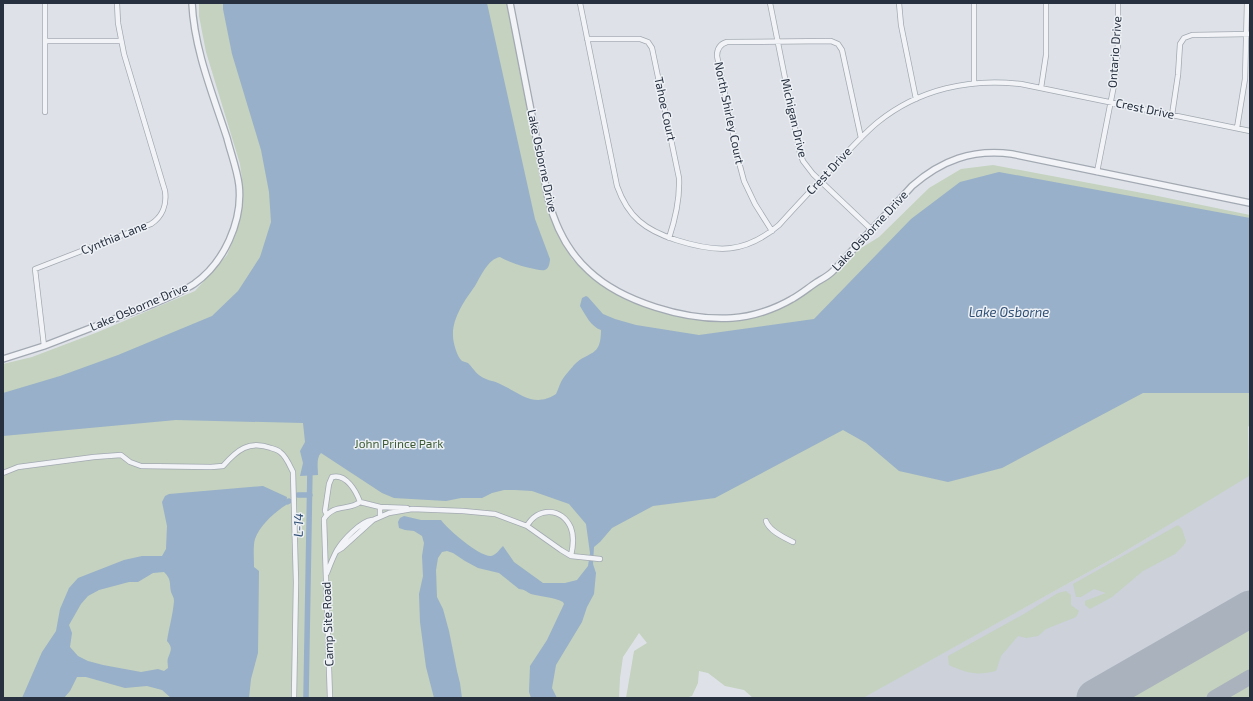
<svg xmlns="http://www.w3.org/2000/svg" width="1253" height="701" viewBox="0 0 1253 701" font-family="'Exo 2',sans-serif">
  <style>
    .built { fill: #ccd1da }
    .green { fill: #c4d2bf }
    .water { fill: #98b0c9; fill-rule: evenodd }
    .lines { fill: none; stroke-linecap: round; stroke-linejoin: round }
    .canal { stroke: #98b0c9; stroke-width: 5.5 }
    .taxiway { stroke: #aab2bd; stroke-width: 15 }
    .runway { stroke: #aab2bd; stroke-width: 37 }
    .minor-casing { stroke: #a3a9b2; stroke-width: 6 }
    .tertiary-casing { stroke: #a3a9b2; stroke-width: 8 }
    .minor { stroke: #f1f3f6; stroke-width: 4.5 }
    .tertiary { stroke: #f1f3f6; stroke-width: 5.5 }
    .labels { text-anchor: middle; stroke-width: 3; stroke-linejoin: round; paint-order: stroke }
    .street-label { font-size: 12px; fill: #27303f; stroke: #edf1f6 }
    .park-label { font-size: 12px; fill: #3c5b34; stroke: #edf1f6 }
    .water-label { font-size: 13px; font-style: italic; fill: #304f74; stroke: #edf1f6 }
  </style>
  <rect width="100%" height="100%" fill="#dee2e8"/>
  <!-- built -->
  <path class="built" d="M1250,426V698H862L1119,555L1249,475Z"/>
  <!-- green -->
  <path class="green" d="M199,3H508L520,62L518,63L536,153L558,235L572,259L588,274L629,299L659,310L694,319L735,320L775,310L801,298L845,258L879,237L929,188L961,169L993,165L1153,195L1250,215V424L1248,427L1249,476L1119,555L863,698H753L744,690L725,686L708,673L699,671L698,683L692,696L685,698H626L634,651L647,643L639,633L623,657L620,678L619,698H3V364L32,357L98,332L195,291L227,255L235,236L241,215L242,179L240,164L206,52L199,16Z
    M1178,525L1182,529L1186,541L1184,545L1175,554L1143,571L1112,597L1090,609L1085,605V601L1106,593L1094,589L1081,597H1076L1073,584Z
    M1066,591L1071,595V605L1079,611L1076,617L1046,629L1038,636L1026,638L1018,636L1001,656L996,671C976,676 967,673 949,665L948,656L1024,614L1058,593Z
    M1250,624V671L1203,698H1123Z
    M1250,683V698H1225Z"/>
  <!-- water -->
  <path class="water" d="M223,3H487L535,219L550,259C549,275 541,270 530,268C518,265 511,263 500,257C488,259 481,276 475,286C465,300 452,318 453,336C453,342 457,357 462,361C464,362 466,362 468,363C475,370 476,375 486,379C490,381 494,381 498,383C519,392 533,409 556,394C558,390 559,386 561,382C564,376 570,370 574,365C589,350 601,358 601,330C591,327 585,314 580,306L582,298L586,296L588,297L603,314L615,319L636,325L699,335L814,319L911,219L960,182L999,172L1250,218V393H1143L1002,468L948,482L899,471L866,443L843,430L715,498L653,506L612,528L600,542L594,547L593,564L596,573L594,594L587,607L582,622L556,665L552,688L557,698H531L529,692L530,666L547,640L564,604L563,602C553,597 542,597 531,594C527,592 524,589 519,589L499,573L478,568L465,561L453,553L447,551L442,552L438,558L436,570L437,597L443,609L449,631L457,671L460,683L462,698H434L426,667L420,622L419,594L423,576L422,556L424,543L422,536L414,531L405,530L399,528L398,522L400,518L404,516L421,520H441C447,529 480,557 491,556C496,555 499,550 503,546L514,562L543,583H565L577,580L588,566L590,553L586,524L569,504L532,491L515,490H504L492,493L482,498H461L446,501L394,498L382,493L321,453C316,458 318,468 318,475L300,476L303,463L300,451L305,442L303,423L176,420L3,436V393L60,376L118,355L212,316L238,291L260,257L271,222L269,192L261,150L232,54L223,9Z
    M263,486L287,497L286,505C275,512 260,525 255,539C253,545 254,559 254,567L259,571L258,653L251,679L249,698H171L162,690L147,686L125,688L86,677H77L70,691L64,698H22L42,652L56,631L60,609L69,588L78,578L124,560L142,556H162L166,549L167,526L162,502L165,496L169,494ZM164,572C172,580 169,583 171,592C172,595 174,597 174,601C173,614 169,628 167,641C173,648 171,650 168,658C167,661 168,665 168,668L164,671L158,669L141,672L103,665L88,661L78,656L70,647L72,633L69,625L81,604L88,596L99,590L129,582H138L153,573Z"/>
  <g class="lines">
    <!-- canal -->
    <path class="canal" d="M298,495H310
      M287,502L289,501
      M306,698L310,468"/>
    <!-- taxiway -->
    <path class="taxiway" d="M1214,698L1250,677"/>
    <!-- runway -->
    <path class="runway" d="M1095,698L1250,609"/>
    <!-- minor casing -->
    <g class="minor-casing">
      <path id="minor" d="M45,3V112
        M580,3L617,186C628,217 645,230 676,240C717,253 745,254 779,225C797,205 815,186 833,167C848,152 862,135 878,122C919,89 970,78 1021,84L1250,131
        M770,3L800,153L803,161L813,174L872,230
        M899,3L901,25L916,99
        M974,3V83
        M587,39H640L648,42L652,48L679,178C680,199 676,217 669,238
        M45,41H121
        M1041,88L1046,55V3
        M1172,115L1178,75L1180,44L1184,38L1192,35L1250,34
        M1237,128L1245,79L1247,3
        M1097,172L1115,80L1118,43V3
        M772,231L755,204L744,181L740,166L717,56C717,49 720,44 727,42L831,41L838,44L842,50L861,138
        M44,346L35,269L151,224C162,217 167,205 165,191L124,54L118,23L117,3
        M3,473L18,467L94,457L121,455L130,462L141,466L211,467L223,466C237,450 249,440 271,448C274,449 278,450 280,452C286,456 290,466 293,472L296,582L294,698
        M380,507L407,508
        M327,515L325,511L329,484L332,477C346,473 356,491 360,502L380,507V516
        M766,521C769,531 785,538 793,542
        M527,526C537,507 562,507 571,528C574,536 573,547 571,556
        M337,551L342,548L373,520L389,513L412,509L463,511L495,514L527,526L561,550L571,556L600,559
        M327,573C330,565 333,557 337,550C343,540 361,521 372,520
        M330,698L324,519C334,503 349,511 360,502"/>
    </g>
    <!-- tertiary casing -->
    <g class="tertiary-casing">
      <path id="tertiary" d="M510,3L548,198C555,226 568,252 589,271C622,302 686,321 732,318C752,317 775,309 792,299C801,294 808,288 817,282C822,279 828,276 832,272C841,263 850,253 859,243C877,224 895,205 912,186C942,160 972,149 1012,154L1250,203
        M3,359L44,346L153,304C167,298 182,292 194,284C224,263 243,221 239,185C237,169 231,154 227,138C213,95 194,49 192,3"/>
    </g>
    <!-- minor -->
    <use href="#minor" class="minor"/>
    <!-- tertiary -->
    <use href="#tertiary" class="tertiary"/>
  </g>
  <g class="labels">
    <!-- street labels -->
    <g class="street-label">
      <text transform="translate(1115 52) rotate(-86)" y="4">Ontario Drive</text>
      <text transform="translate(665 109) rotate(78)" y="4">Tahoe Court</text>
      <text transform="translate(1145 109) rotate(12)" y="4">Crest Drive</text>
      <text transform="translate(729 113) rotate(78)" y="4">North Shirley Court</text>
      <text transform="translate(794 118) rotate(77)" y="4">Michigan Drive</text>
      <text transform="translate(542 161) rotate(78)" y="4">Lake Osborne Drive</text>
      <text transform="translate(829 171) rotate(-47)" y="4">Crest Drive</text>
      <text transform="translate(870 231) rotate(-47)" y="4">Lake Osborne Drive</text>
      <text transform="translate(114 238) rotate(-22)" y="4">Cynthia Lane</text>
      <text transform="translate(139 307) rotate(-23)" y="4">Lake Osborne Drive</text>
      <text transform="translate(328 624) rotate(-92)" y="4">Camp Site Road</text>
    </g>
    <!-- park labels -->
    <g class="park-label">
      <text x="399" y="448">John Prince Park</text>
    </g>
    <!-- water labels -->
    <g class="water-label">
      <text x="1009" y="317">Lake Osborne</text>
      <text transform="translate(298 525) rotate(-89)" y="5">L-14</text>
    </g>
  </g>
  <!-- border -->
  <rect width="1253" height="701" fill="none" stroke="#27303f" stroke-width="8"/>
</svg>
